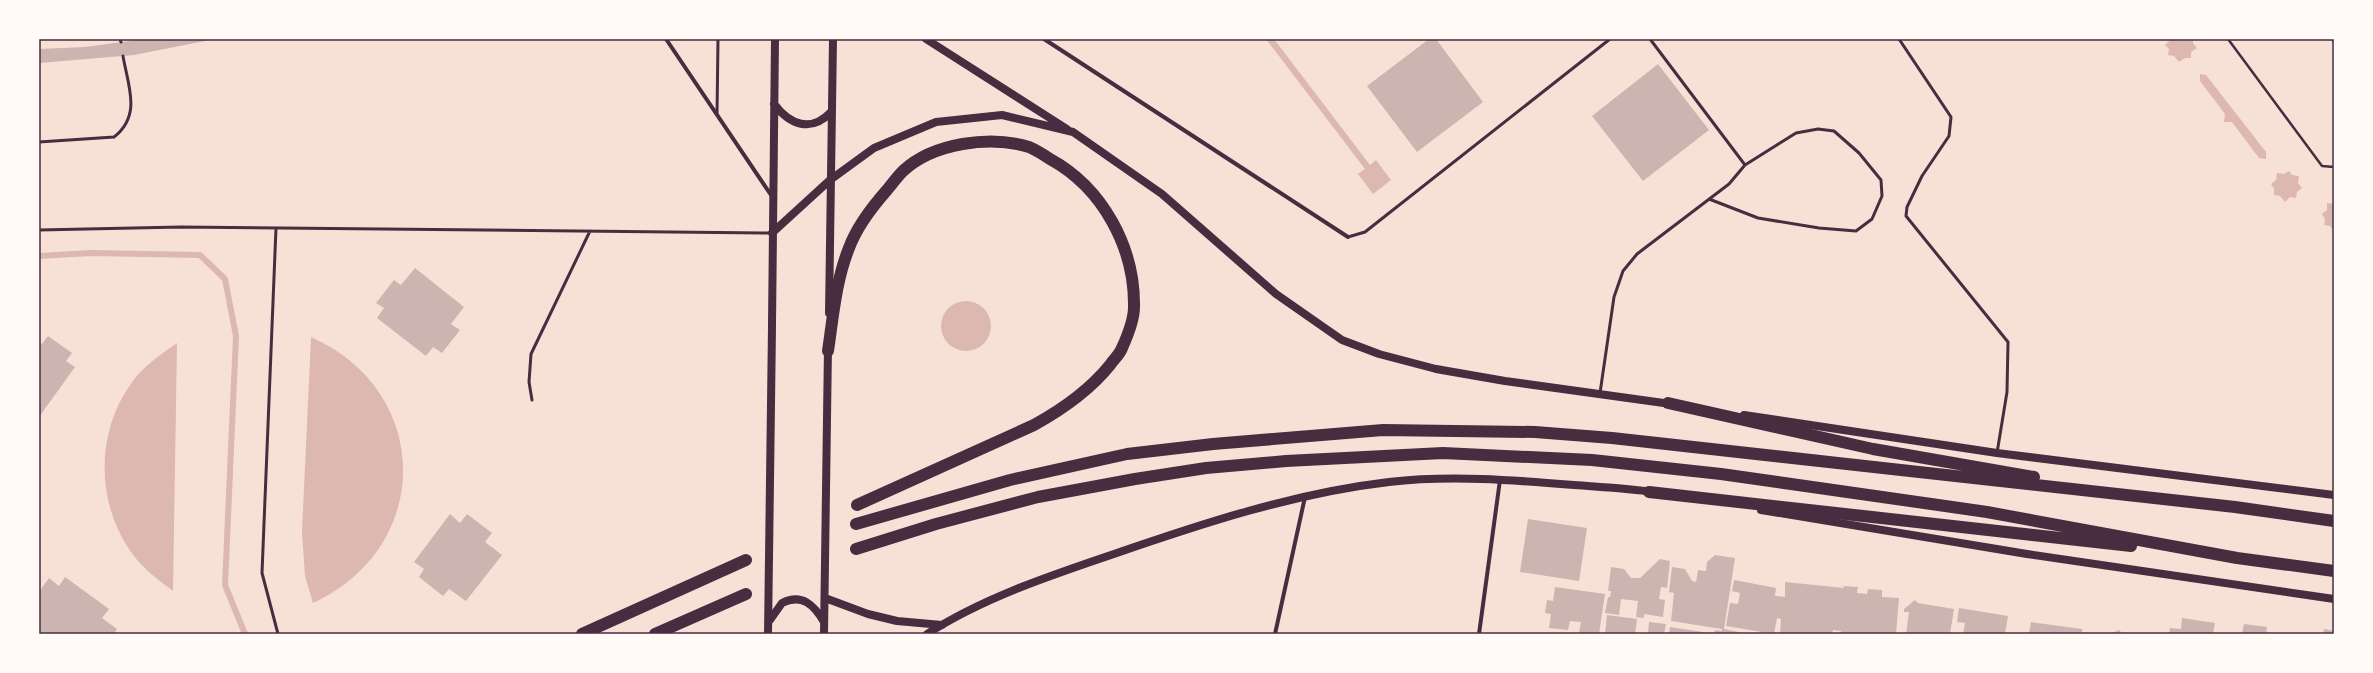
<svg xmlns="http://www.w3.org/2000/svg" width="2373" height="673" viewBox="0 0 2373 673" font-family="Merriweather,serif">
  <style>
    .water { fill: #dcb8b0 }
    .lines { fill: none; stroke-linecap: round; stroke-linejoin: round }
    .stream { stroke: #dcb8b0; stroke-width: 6 }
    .building { fill: #ccb4b1 }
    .path { stroke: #4a2c40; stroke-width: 2.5 }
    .service { stroke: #4a2c40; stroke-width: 3 }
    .minor { stroke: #4a2c40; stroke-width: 4 }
    .secondary { stroke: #4a2c40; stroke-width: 8 }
    .motorway { stroke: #4a2c40; stroke-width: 12 }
    .neatline { fill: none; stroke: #4a2c40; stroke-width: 1.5 }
  </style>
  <rect width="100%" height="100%" fill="#f7e1d7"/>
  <!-- water -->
  <path class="water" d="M1266,39H1274L1370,165L1376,160L1391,180L1373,194L1358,174L1365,169Z
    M2171,39H2193V43L2197,48L2191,52V58H2185L2179,62L2174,56L2168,55L2169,49L2165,45Z
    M2200,74L2206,75L2266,152V159L2259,158L2232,122H2224L2225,114L2200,81Z
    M2289,171L2292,175L2299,176L2298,183L2302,188L2297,192L2296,198L2290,197L2285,202L2280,196L2274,195V189L2271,184L2276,180L2277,173L2284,174Z
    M2327,203L2334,204V231L2330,226L2324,225L2325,219L2322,214L2327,210Z
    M941 326a25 25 0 1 1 50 0a25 25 0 1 1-50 0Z
    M311,337C433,391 434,547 313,603L305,576L302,532Z
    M177,343L173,591C161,582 149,573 138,561C97,512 93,438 130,385C142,367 160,355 177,343Z"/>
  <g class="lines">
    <!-- stream -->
    <path class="stream" d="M39,256L91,253L200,255L225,279L236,336L225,585L245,634"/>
  </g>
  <!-- building -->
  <path class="building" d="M144,39L210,40L134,55L39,63V49L85,47Z
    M1429,39H1436L1483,102L1417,152L1367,86Z
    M1658,64L1709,130L1643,181L1592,116Z
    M415,268L464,307L451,324L460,330L442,353L433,347L426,356L377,318L384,308L376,303L394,280L401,285Z
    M48,336L72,353L66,361L75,367L39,417V342L42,344Z
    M450,514L460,523L467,514L492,533L485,542L502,555L466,601L449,589L443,596L419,577L424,569L414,562Z
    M1528,519L1587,528L1579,581L1520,572Z
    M1715,555L1735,558L1724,629L1748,634H1714L1715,630L1722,631V629L1671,621L1674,593L1669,592L1672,567L1685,569L1692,581L1696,582L1698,570L1706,571L1707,562Z
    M1660,559L1670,561L1667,588L1661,587L1659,599L1665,600L1663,617L1644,614V618L1636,617L1638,601L1621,599L1619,615L1605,613L1608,597H1610L1611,591H1608L1611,567L1624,569L1631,578H1640Z
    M65,577L109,609L102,618L117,629L114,634H39V592L49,578L59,586Z
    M1734,580L1776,588L1775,596L1785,597V582L1844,588L1843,586L1858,587L1857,593L1867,594L1868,589L1882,590V597L1899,598L1896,634H1840L1841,631L1833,630L1832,634H1780L1781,619L1777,618L1774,634L1726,626L1730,603L1738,604L1740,593L1732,591Z
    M1555,587L1605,594L1599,634L1579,633L1581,622L1570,621L1568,630L1549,628L1551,614L1545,613L1547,600L1553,601Z
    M1915,600L1918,603L1954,609L1950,634H1906L1909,612H1904V609Z
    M1959,608L2008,616L2005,634H1963L1965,623L1957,622Z
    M1607,615L1637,619L1635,634H1605Z
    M2182,618L2215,623L2213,634H2169L2170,628L2181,629Z
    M1649,622L1666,624L1664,634H1648Z
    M2031,622L2082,629V634H2029Z
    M2244,624L2267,627L2266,634H2242Z
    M1670,627L1709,633L1708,634H1669Z
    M2324,629L2334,631L2333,634H2323Z
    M2119,630L2123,634H2110Z"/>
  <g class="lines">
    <!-- path -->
    <path class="path" d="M2228,39L2322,166L2334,167
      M2332,39L2334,42"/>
    <!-- service -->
    <path class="service" d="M120,39L121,42
      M1899,39L1951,117L1949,136L1922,176L1907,207L1906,216L2008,342L2007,392L1997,453
      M717,115L718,39
      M39,142L114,137C142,115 128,86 123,56
      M1709,199L1758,218L1819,228L1856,231L1872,219L1882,196L1881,180L1859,153L1834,131L1818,129L1796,133L1745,165
      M276,228L262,573L278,634
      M39,230L181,227L772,233
      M1348,237L1365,232L1610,39
      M1600,393L1614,297L1623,271L1637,254L1729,184L1745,165L1650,39
      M532,400L529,382L531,354L590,231"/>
    <!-- minor -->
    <path class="minor" d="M666,39L771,195
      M1044,39L1348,237
      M1275,634L1305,497
      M1479,634L1500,480"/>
    <!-- secondary -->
    <path class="secondary" d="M926,39L1067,129
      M774,104C790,125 811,133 831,112
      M772,233L830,180L874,148L936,122L1002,115L1073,132L1162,194L1276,294L1342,340L1379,354L1436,369L1505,381L1671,404
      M829,313L833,39
      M1744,415L1997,453L2334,495
      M1761,510L2027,554L2334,599
      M825,598L868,614L897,621L942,625
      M770,620L782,603C802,593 814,605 824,622
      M768,634C772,436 772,237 775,39
      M824,634L828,347
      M927,634C983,598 1049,576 1111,555C1201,524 1294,493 1389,482C1450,475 1513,480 1574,485C1600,487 1627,488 1653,492"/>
    <!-- motorway -->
    <path class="motorway" d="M828,351C833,317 836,280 849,248C857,226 872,207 887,190C892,184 897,177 903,171C933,143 990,135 1029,147C1036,150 1044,155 1050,159C1103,188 1135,248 1134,307C1134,319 1127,337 1122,348C1120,354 1114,359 1110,365C1089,391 1063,409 1034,425L857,505
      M1668,403L1873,449L2034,477
      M1649,492L2131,546
      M856,524L1010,480L1127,454L1213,444L1383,430L1535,432L1612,438L2235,507L2334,521
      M856,549L936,524L1038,497L1135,479L1206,468L1286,461L1443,453L1592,460L1721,474L1987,512L2237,558L2334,571
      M582,634L746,560
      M655,634L746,594"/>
  </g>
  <!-- border -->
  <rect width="2373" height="673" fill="none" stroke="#fffaf5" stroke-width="80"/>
  <rect x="40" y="40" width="2293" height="593" class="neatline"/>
</svg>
